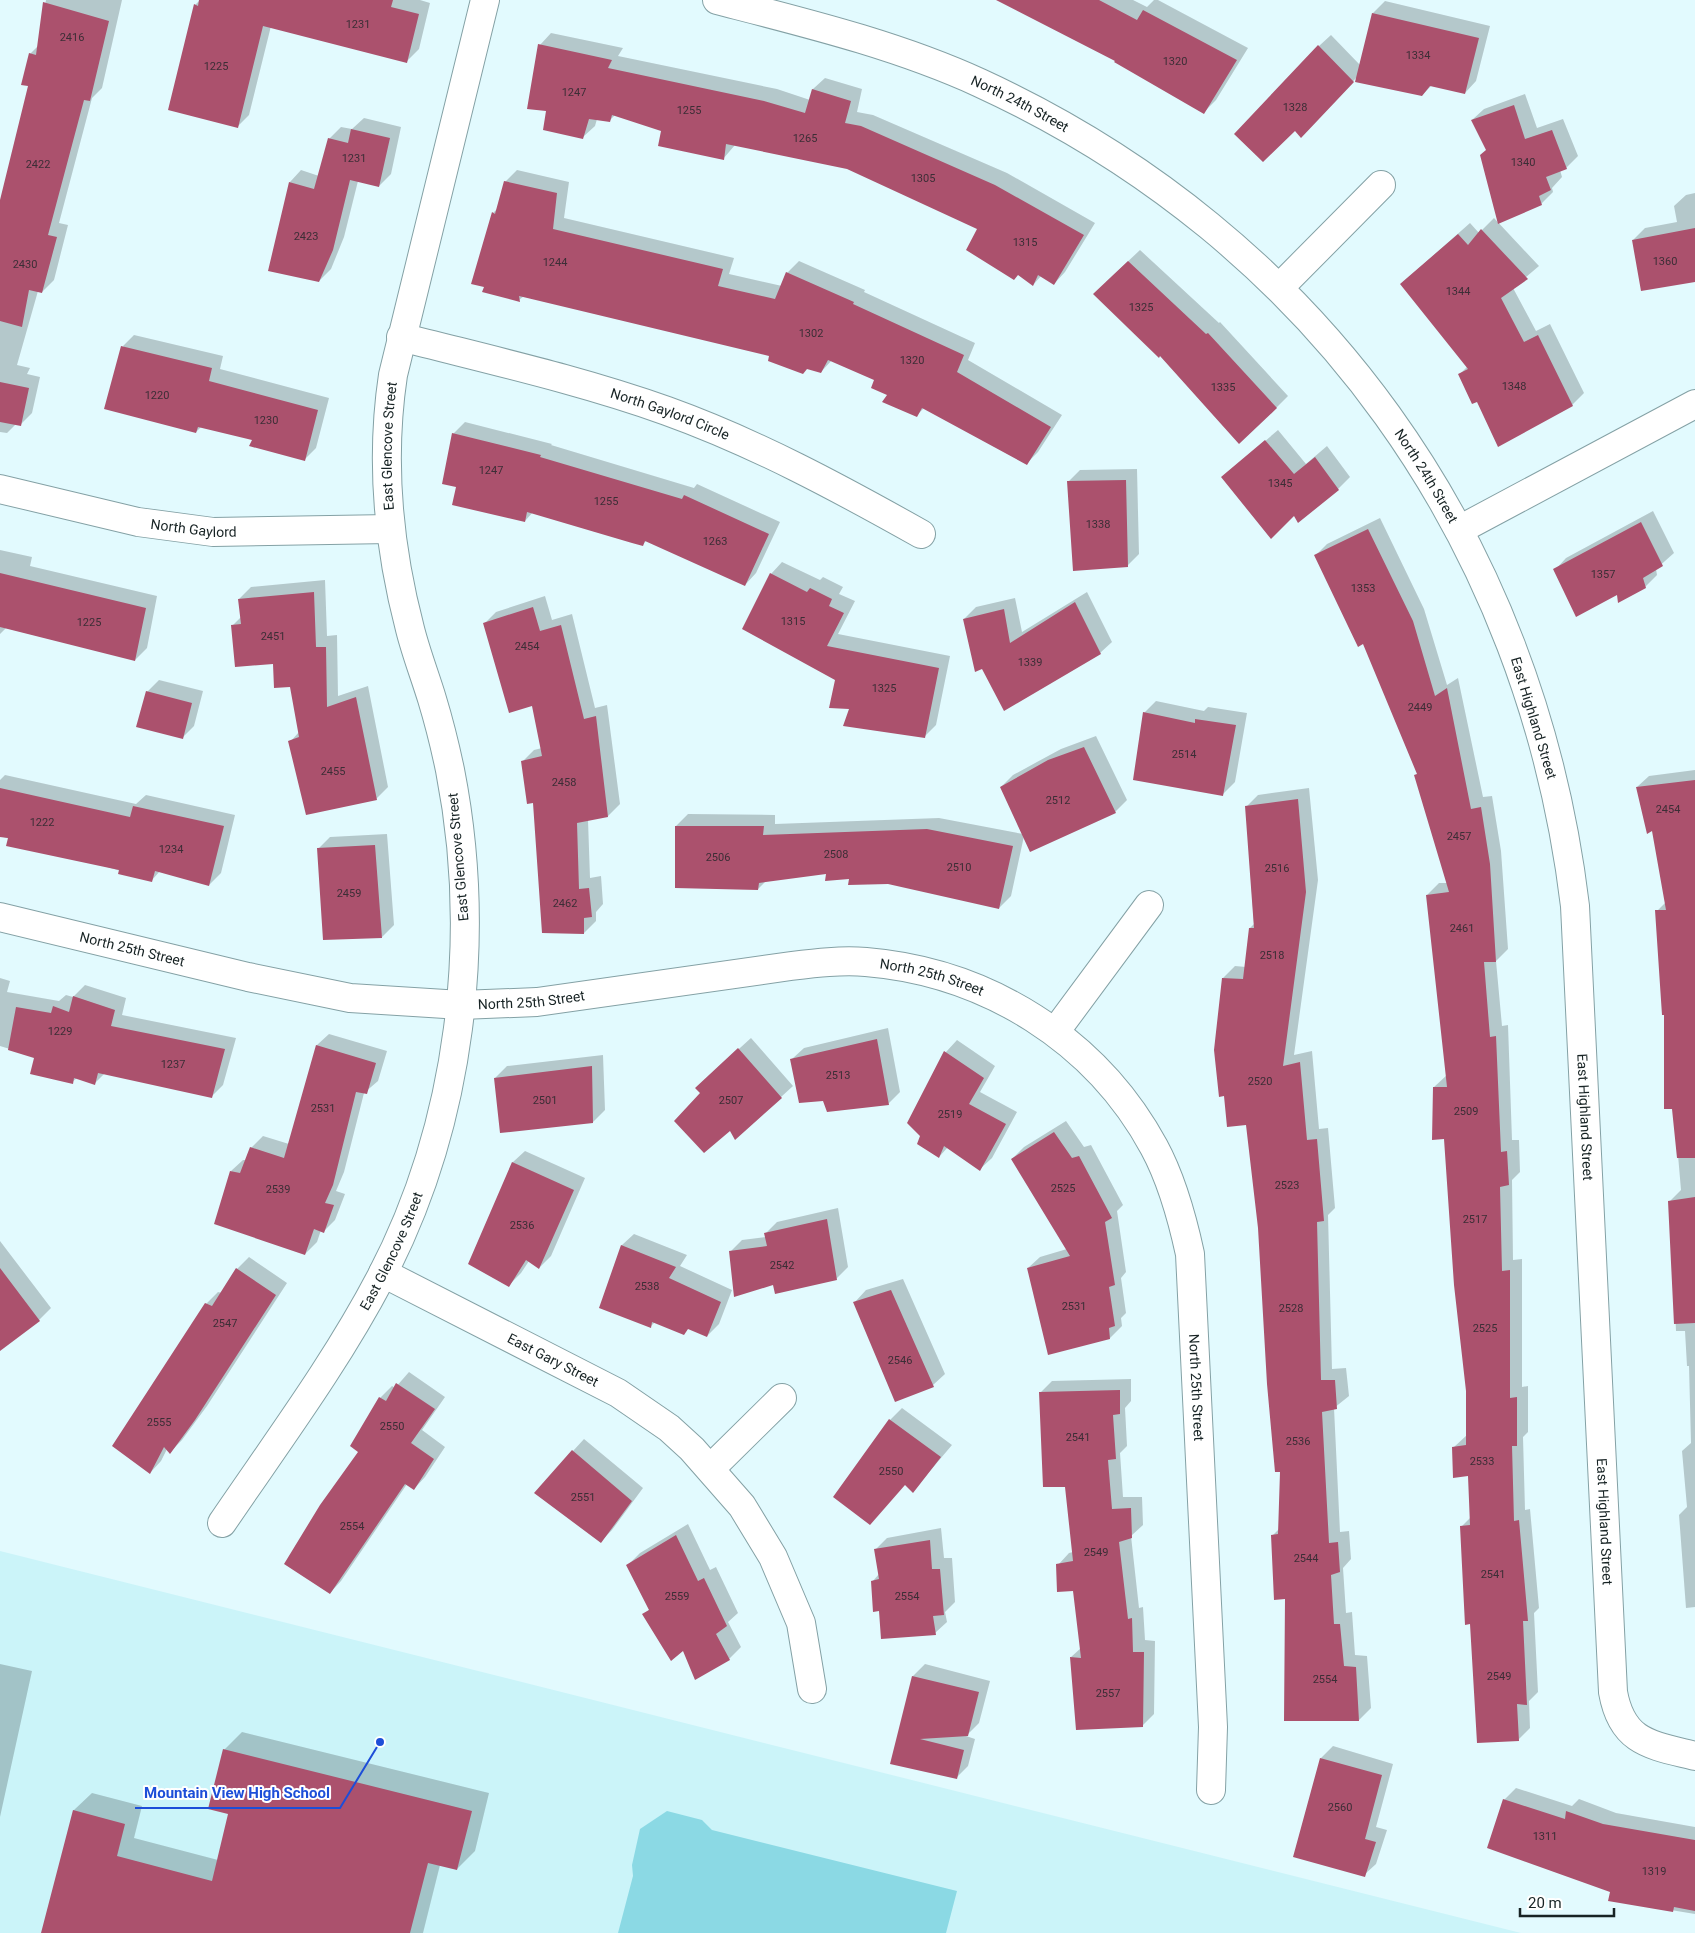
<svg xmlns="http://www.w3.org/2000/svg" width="1695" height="1933" font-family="Roboto,sans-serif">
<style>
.built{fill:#cbf4f9}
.green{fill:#8bd9e4}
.shadow{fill:#0003}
.building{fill:#ab516d}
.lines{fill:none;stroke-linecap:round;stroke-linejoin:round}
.minor-casing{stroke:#84a1a5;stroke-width:30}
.minor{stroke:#fff;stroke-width:28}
.labels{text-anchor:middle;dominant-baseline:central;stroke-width:4;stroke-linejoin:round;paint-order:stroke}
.number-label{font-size:11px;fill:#3c2e36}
.street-label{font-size:14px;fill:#172324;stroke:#fff}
.leader{fill:none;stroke:#1d4ed8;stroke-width:2}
.callout-dot{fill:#1d4ed8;stroke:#fff;stroke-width:2}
.callout-label{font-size:15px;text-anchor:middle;font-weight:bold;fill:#1d4ed8;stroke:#fff;stroke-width:4;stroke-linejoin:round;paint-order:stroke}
</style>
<rect width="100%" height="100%" fill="#e2fafe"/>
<path class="built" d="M0,1551L1521,1933H0Z"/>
<path class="green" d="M667,1811L702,1820L712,1830L957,1891L946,1933H618L633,1876L632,1865L640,1829Z"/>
<path class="shadow" d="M46,0H122L102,88L92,98L59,223L68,225L54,280L42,292L38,291L17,365L30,368L27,374L40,377L32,413L20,425L16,424L7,433L0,432V205L29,86L30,54L38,46Z
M200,0H420L430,3L419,49L407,61L271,26L249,115L238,126L195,5Z
M999,0H1133L1147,7L1154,0H1158L1248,48L1216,100L1204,112L1116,60Z
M1385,1L1490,26L1476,81L1465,93L1432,85L1422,95L1357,77L1313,124L1319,46L1331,35L1360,65L1373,13Z
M551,33L623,48L618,56L777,89L810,100L813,89L825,78L862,89L857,112L873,115L1007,173L1095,223L1065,272L1054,284L1041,276L1033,285L979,228L847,168L735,145L723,159L662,130L615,115L609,121L597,119L595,126L583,137L547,110L540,45Z
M1525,94L1537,128L1563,119L1578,156L1566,168L1560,170L1562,177L1552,188L1553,192L1541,204L1487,149L1472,120L1484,109Z
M364,118L401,127L391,174L379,186L358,181L344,237L331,269L319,281L290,182L301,170L319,176L329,139L341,127L352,129Z
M517,170L569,182L564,218L734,258L729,274L782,286L787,273L799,261L865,290L864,292L975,343L968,360L1062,415L1038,452L1026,464L924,408L917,415L888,395L876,379L832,360L821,372L771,355L524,296L519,300L493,213L499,207L505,182Z
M1695,193V281L1633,240L1645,228L1677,222L1674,206L1686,195Z
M1494,218L1539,266L1513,288L1536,331L1550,324L1584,393L1572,405L1477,401L1460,374L1468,366L1401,284L1470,223L1479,233Z
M1140,250L1219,323L1220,322L1288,396L1276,408L1106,282Z
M134,335L223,356L220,369L329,398L316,448L304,460L254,439L201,427L196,432L123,346Z
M465,422L552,444L551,445L694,488L697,484L780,522L756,573L745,585L647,540L643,544L533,512L525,521L458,487L453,434Z
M1278,430L1306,464L1327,446L1350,477L1338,489L1295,514L1223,477Z
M1137,469L1139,554L1127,566L1068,482L1080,470Z
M1653,511L1674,553L1656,569L1657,575L1645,587L1618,593L1555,570L1566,558Z
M1380,518L1424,609L1447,685L1458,678L1483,797L1492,796L1501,851L1508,949L1496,961L1502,1026L1508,1025L1512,1140H1519L1520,1172L1512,1180L1513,1260L1522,1259V1387L1528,1386V1432L1523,1437L1525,1510L1530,1509L1539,1608L1534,1613L1538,1692L1529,1701L1530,1728L1518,1740L1471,1623L1461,1527L1471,1517L1470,1475L1454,1447L1467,1435V1391L1445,1138L1434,1087L1447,1075L1427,895L1439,883H1447L1418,773L1364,643L1315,556L1327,544Z
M0,550L32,557L30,566L157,596L147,648L135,660L6,628L0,634Z
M782,562L820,580L823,577L843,587L839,594L855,601L838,634L950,656L936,725L925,736L850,708L836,680L771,574Z
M325,580L327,636L337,635L338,696L368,686L388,787L376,799L290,742L299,732L291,686L275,663L232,626L241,617L239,599L251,587Z
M1087,592L1112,642L1100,653L1005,709L964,619L976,607L1015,598L1022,632Z
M545,596L552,620L572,614L595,708L607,705L620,804L608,816L588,820L590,878L601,876L603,904L596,912V921L584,933L534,802L522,762L534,750L542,748L533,704L484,624L496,612Z
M159,680L203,691L194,726L182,738L147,692Z
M1156,701L1204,711L1208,707L1247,713L1235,782L1223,794L1144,713Z
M1096,736L1127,800L1115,812L1024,836L1011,896L999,908L888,883L851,878L828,872L766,881L758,889L676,826L688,814L775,815V824L939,818L1023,834L1001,787L1013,775L1061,749Z
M1695,770V1607L1686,1608L1679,1515L1687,1507L1682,1451L1691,1443L1689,1366H1687L1685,1331H1676L1670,1201L1681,1190L1657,911L1666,902L1653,830L1637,787L1649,776Z
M5,775L136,804L146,795L235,815L221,873L209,885L160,871L152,880L0,836V780Z
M1309,788L1318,880L1294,1055L1312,1051L1319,1129L1328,1128L1335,1208L1328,1215L1332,1369L1346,1368L1349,1396L1334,1408L1340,1532L1349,1531L1351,1559L1343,1568L1346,1613L1352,1612L1355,1655L1367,1656L1371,1708L1359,1720L1286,1597L1272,1536L1279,1529L1281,1471L1260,1228L1247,1123L1223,978L1235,966L1246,967L1250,928L1254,924L1246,807L1258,795Z
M387,834L394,925L382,937L319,848L330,837Z
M0,978L10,981L7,992L59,1001L66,995L73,997L85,985L126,998L122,1015L236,1038L223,1085L211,1097L105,1073L94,1084L77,1078L72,1082L36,1057L0,1046Z
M888,1028L900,1092L888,1104L824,1100L792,1059L804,1048Z
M329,1034L387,1051L378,1081L364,1093L344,1172L336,1191L345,1194L335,1220L323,1232L321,1230L317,1242L305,1254L231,1171L243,1160H246L251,1148L263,1136L289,1144L317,1045Z
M751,1038L793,1086L781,1097L702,1093L709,1076Z
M957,1040L995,1066L980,1092L1017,1112L992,1158L980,1169L948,1147L939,1157L946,1052Z
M603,1055L605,1110L593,1122L495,1078L507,1066Z
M1066,1121L1084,1147L1091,1145L1123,1205L1117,1211L1126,1272L1121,1278L1126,1313L1121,1318L1122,1326L1110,1338L1028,1268L1040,1257L1067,1249L1012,1159L1024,1147Z
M525,1151L585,1178L551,1256L539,1268L529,1261L521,1273L509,1285L469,1263L513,1162Z
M838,1208L848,1267L836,1279L774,1284L730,1252L742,1240L766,1237L765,1234L777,1222Z
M634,1234L687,1255L680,1266L732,1290L719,1324L707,1336L689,1328L655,1322L650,1327L601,1307L622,1245Z
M0,1241L51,1308L39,1320L0,1349Z
M249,1257L287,1283L207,1406L182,1440L170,1452L167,1449L161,1461L150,1473L206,1304L218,1292L222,1293L237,1269Z
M903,1279L945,1374L933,1385L855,1302L866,1290Z
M409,1372L445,1397L422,1430L445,1447L425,1477L414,1489L407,1484L341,1581L330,1593L360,1452L380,1398L392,1386L395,1388Z
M1131,1379V1401L1125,1408L1127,1446L1120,1453L1123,1497H1142L1143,1525L1131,1536L1139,1608L1143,1607L1145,1640L1155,1641L1154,1714L1142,1726L1071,1657L1081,1648L1074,1590L1058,1565L1069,1553L1073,1552L1066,1486L1040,1393L1052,1381Z
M902,1408L952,1445L913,1491L906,1484L890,1420Z
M584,1439L643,1488L612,1530L601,1541L573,1451Z
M688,1524L710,1570L716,1567L738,1613L728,1622L741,1647L729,1659L684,1649L644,1614L650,1609L628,1565L640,1553Z
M941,1528L944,1558H952L955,1602L945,1612L947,1622L935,1633L872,1582L879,1574L875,1550L887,1538Z
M0,1664L32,1671L0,1817Z
M925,1664L990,1681L979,1723L966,1736L975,1739L968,1766L956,1778L891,1763L913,1676Z
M242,1732L489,1793L475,1851L457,1869L440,1865L423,1933H42L74,1810L92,1793L142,1806L134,1838L218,1860L230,1813L224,1750Z
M1333,1746L1393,1764L1376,1827L1387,1830L1376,1864L1364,1875L1321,1758Z
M1516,1788L1572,1806L1579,1799L1616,1813L1695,1827V1914L1610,1900L1611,1891L1504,1800Z"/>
<path class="building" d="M199,0H393L391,7L419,14L407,63L263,26L238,128L168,110L194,4L198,6Z
M996,0H1099L1137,20L1143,10L1237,60L1204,114L1114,62L1115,61Z
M43,2L109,21L90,101L84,100L48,235L57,237L42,293L29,290L22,327L0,321V200L28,86L21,85L29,53L36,55Z
M1372,13L1479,38L1465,94L1430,86L1422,96L1355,82Z
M538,44L612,60L608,68L764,101L805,113L812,89L851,101L845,123L861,126L995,185L1084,235L1054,285L1038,275L1033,286L1018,275L1014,280L966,250L977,229L847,169L726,144L724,160L658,146L661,131L612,115L610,122L589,119L583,139L543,130L546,111L527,109Z
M1318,45L1354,82L1301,138L1295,131L1263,162L1234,134Z
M1514,105L1525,139L1552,130L1567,169L1546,177L1551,190L1539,196L1542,205L1498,224L1480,155L1486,150L1471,120Z
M351,129L390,138L379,187L350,180L333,250L319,282L268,271L289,182L314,189L328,138L348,143Z
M504,181L557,193L553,229L723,269L718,286L775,299L786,272L854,302L853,304L964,355L957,372L1051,427L1027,465L922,408L917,417L882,402L887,395L871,388L874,380L828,360L821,373L807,369L803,374L768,361L769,356L519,296L520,302L482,292L484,287L471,284L492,212L495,214Z
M1695,228V282L1641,291L1632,240Z
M1481,229L1528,279L1501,298L1524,342L1538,335L1573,406L1498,447L1477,402L1472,404L1458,374L1468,369L1400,284L1458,234L1468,245Z
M1128,261L1206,334L1208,333L1277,408L1239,444L1160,356L1159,358L1093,294Z
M121,346L212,368L209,381L318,410L305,461L249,446L252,440L198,427L196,433L104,409Z
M0,382L29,388L21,426L0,422Z
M452,433L541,455L540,457L682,499L684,495L769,534L745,586L645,541L643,546L632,543L527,512L525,522L452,505L456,487L442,484Z
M1265,440L1294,474L1315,457L1339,490L1298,523L1294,516L1271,539L1221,477Z
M1126,480L1128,567L1073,571L1067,481Z
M1641,522L1663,566L1643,578L1646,588L1618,603L1617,595L1576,617L1553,569Z
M1368,529L1413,621L1435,696L1447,688L1471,809L1481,807L1490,864L1496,962H1484L1490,1037L1496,1036L1501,1152L1507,1151L1509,1185L1500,1187L1502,1271L1510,1270V1398L1517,1397V1446H1512L1514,1521L1519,1520L1528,1621H1523L1527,1705L1517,1704L1519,1741L1477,1743L1470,1624L1465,1625L1460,1526L1470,1525L1468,1476L1453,1478L1452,1447L1466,1445V1391L1454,1285L1444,1139L1432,1140L1433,1087H1447L1426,895L1449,892L1414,775L1417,774L1363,644L1358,647L1314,555Z
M0,573L146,608L135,661L0,627Z
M770,573L807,592L810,588L832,599L829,606L844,613L827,646L939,668L925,738L843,726L849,709L829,708L835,680L742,629Z
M314,592L316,647H326L327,707L356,697L377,800L306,815L288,741L299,737L290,687L274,688L273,664L235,667L231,625L241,624L238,599Z
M1075,602L1101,654L1004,711L982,669L975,672L963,619L1004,609L1010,643Z
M533,607L540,631L561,625L584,719L596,716L608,817L577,823L579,889L589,888L592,917L584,918V934L542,933L533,803L527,804L521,761L542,756L532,706L509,713L483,623Z
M146,691L192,703L183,739L136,727Z
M1143,712L1195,723V719L1236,725L1223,796L1133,780Z
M1084,747L1116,813L1030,852L1000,787L1048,760Z
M1695,780V1158H1677L1672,1109H1664V1015H1662L1655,910H1666L1652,831L1647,834L1636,787Z
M0,788L130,817L133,806L224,826L209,886L155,871L152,882L118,874L119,870L6,846L8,838L0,837Z
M1298,799L1306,892L1283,1066L1300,1062L1307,1140L1317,1139L1324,1221L1317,1222L1321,1380H1335L1337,1409L1322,1412L1329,1543L1338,1542L1340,1572L1331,1575L1334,1624H1340L1344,1666L1356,1667L1359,1721H1284L1285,1599L1274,1600L1271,1535L1278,1534L1280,1472H1275L1267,1384L1258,1228L1246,1125L1227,1127L1224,1096L1219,1097L1214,1050L1222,978L1243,979L1249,928H1254L1245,806Z
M675,826H764L763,835L927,829L1013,846L999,909L888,884L848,885L849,879L825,881L826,874L759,883L758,890L675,888Z
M375,845L382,938L323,940L317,848Z
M73,996L115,1010L111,1026L225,1049L212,1098L98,1073L95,1085L74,1078L73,1084L30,1074L34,1058L8,1050L16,1007L51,1013L53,1006L69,1012Z
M877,1039L889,1105L827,1112L823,1101L799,1103L790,1059Z
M316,1045L376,1063L367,1094L356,1092L333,1185L325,1203L334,1205L324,1233L314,1229L305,1255L214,1224L230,1171L240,1173L250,1147L284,1158Z
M738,1048L782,1098L735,1140L730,1131L704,1153L674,1121L700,1093L695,1088Z
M944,1051L984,1078L969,1104L1006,1124L980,1171L944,1146L939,1158L917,1144L920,1136L907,1123Z
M592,1066L593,1123L500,1133L494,1078Z
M1054,1132L1072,1158L1079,1156L1112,1218L1105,1222L1115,1285L1109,1287L1115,1326L1109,1328L1110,1339L1048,1355L1027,1268L1070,1256L1011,1159Z
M512,1162L574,1190L539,1269L526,1260L509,1287L468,1264Z
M1695,1197V1323L1674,1324L1668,1201Z
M827,1219L837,1280L775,1294L773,1285L734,1297L729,1251L767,1246L764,1233Z
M621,1245L676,1267L669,1278L721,1302L707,1337L688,1329L684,1335L652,1322L651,1328L599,1308Z
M0,1268L40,1321L0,1351Z
M236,1268L276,1295L195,1420L170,1454L164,1447L150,1474L112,1446L205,1303L212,1306Z
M891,1290L934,1387L895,1402L853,1302Z
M396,1383L435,1409L411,1443L434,1459L414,1490L405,1484L330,1594L284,1564L320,1505L358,1452L350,1446L379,1397L386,1401Z
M1120,1390V1414L1113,1415L1116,1459L1108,1460L1112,1509L1131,1508L1132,1538L1119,1542L1128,1619L1132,1618L1133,1652H1144L1143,1727L1076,1730L1070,1657L1081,1658L1073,1591L1057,1592L1056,1564L1073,1561L1065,1487H1043L1039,1392Z
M889,1419L941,1457L913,1493L905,1485L870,1525L833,1497Z
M572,1450L632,1501L601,1543L534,1493Z
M676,1535L698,1581L704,1578L727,1626L716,1634L730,1660L695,1680L683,1651L671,1661L642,1614L649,1610L626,1565Z
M930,1540L932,1569H940L944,1615L933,1616L936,1635L881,1639L879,1611L873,1612L871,1581L879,1579L874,1549Z
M912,1676L979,1692L968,1736L920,1739L964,1750L957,1779L890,1764Z
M223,1749L472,1811L457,1870L428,1863L410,1933H41L73,1810L125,1824L117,1856L212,1881L228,1814L208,1809Z
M1320,1758L1382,1775L1365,1839L1376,1842L1365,1877L1293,1857Z
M1503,1799L1565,1819L1566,1811L1603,1824L1695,1840V1911L1674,1907L1673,1912L1608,1901L1610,1892L1487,1848Z"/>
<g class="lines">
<g class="minor-casing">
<g id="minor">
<path id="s1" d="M717,0C806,23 897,45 980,83C1317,238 1531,540 1575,906L1613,1692C1622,1743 1651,1745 1695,1756"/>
<path d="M1280,287L1381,185"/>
<path id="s2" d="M401,337C490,360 580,380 667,411C756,443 839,488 921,534"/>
<path id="s3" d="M0,489L138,522L213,532L390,529"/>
<path d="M1459,530L1695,404"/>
<path id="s4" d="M0,917L248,977L350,998L461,1005L537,1002L791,966C816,963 841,960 866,962C987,972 1096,1040 1154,1147C1172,1180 1182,1217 1190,1254L1213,1727L1211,1790"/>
<path d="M1055,1032L1149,905"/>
<path id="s5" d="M383,1273L618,1393L669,1428L692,1449L742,1506L773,1557L801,1623L812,1689"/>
<path d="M711,1468L782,1398"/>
<path id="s6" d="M222,1523C277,1442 336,1363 381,1277C461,1124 483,938 450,770C445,746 439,722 432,699C425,676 416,653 410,629C388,545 380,461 393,375L485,0"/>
</g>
</g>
<use href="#minor" class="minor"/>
</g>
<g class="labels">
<g class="number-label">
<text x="358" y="24">1231</text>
<text x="72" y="37">2416</text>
<text x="1418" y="55">1334</text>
<text x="1175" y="61">1320</text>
<text x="216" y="66">1225</text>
<text x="574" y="92">1247</text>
<text x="1295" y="107">1328</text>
<text x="689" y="110">1255</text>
<text x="805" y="138">1265</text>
<text x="354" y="158">1231</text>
<text x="1523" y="162">1340</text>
<text x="38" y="164">2422</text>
<text x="923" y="178">1305</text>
<text x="306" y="236">2423</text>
<text x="1025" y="242">1315</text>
<text x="1665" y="261">1360</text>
<text x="555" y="262">1244</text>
<text x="25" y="264">2430</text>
<text x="1458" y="291">1344</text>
<text x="1141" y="307">1325</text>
<text x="811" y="333">1302</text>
<text x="912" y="360">1320</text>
<text x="1514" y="386">1348</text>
<text x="1223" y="387">1335</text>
<text x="157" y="395">1220</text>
<text x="266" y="420">1230</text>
<text x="491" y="470">1247</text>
<text x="1280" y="483">1345</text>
<text x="606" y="501">1255</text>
<text x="1098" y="524">1338</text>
<text x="715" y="541">1263</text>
<text x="1603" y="574">1357</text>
<text x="1363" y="588">1353</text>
<text x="793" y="621">1315</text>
<text x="89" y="622">1225</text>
<text x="273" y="636">2451</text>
<text x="527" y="646">2454</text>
<text x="1030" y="662">1339</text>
<text x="884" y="688">1325</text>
<text x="1420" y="707">2449</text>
<text x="1184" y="754">2514</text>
<text x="333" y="771">2455</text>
<text x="564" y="782">2458</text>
<text x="1058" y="800">2512</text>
<text x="1668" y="809">2454</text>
<text x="42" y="822">1222</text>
<text x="1459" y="836">2457</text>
<text x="171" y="849">1234</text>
<text x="836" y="854">2508</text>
<text x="718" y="857">2506</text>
<text x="959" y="867">2510</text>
<text x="1277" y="868">2516</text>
<text x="349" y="893">2459</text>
<text x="565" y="903">2462</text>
<text x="1462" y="928">2461</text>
<text x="1272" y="955">2518</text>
<text x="60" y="1031">1229</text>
<text x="173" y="1064">1237</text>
<text x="838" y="1075">2513</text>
<text x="1260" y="1081">2520</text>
<text x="545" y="1100">2501</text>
<text x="731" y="1100">2507</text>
<text x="323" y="1108">2531</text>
<text x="1466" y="1111">2509</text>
<text x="950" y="1114">2519</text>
<text x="1287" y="1185">2523</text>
<text x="1063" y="1188">2525</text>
<text x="278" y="1189">2539</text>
<text x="1475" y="1219">2517</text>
<text x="522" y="1225">2536</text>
<text x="782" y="1265">2542</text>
<text x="647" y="1286">2538</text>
<text x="1074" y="1306">2531</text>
<text x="1291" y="1308">2528</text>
<text x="225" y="1323">2547</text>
<text x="1485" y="1328">2525</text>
<text x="900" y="1360">2546</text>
<text x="159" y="1422">2555</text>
<text x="392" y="1426">2550</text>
<text x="1078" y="1437">2541</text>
<text x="1298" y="1441">2536</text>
<text x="1482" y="1461">2533</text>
<text x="891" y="1471">2550</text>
<text x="583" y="1497">2551</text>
<text x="352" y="1526">2554</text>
<text x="1096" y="1552">2549</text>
<text x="1306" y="1558">2544</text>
<text x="1493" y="1574">2541</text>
<text x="677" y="1596">2559</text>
<text x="907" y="1596">2554</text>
<text x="1499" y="1676">2549</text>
<text x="1325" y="1679">2554</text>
<text x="1108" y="1693">2557</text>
<text x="1340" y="1807">2560</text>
<text x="1545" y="1836">1311</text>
<text x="1654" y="1871">1319</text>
</g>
<g class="street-label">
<text stroke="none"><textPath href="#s1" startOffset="321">North 24th Street</textPath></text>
<text stroke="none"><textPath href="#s2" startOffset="280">North Gaylord Circle</textPath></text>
<text stroke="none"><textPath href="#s6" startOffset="1146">East Glencove Street</textPath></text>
<text stroke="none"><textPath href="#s1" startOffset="880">North 24th Street</textPath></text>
<text stroke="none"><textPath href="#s3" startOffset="198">North Gaylord</textPath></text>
<text transform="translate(1534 718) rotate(73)">East Highland Street</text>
<text transform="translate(458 857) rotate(-95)">East Glencove Street</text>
<text stroke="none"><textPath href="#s4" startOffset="136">North 25th Street</textPath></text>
<text stroke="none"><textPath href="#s4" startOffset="946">North 25th Street</textPath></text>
<text stroke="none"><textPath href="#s4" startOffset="541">North 25th Street</textPath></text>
<text stroke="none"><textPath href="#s1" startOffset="1550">East Highland Street</textPath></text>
<text stroke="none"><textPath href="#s6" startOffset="321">East Glencove Street</textPath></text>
<text stroke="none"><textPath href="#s5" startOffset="191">East Gary Street</textPath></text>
<text stroke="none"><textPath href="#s4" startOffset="1482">North 25th Street</textPath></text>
<text stroke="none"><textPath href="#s1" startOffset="1955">East Highland Street</textPath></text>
</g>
</g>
<path class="leader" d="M380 1742L340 1808H135"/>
<circle class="callout-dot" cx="380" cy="1742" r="5"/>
<g class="callout-label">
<text x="237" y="1798">Mountain View High School</text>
</g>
<path d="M1520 1908v8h94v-8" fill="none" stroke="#172324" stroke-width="2.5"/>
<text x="1528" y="1908" font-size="15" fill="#172324" stroke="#ffffff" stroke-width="4" paint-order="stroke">20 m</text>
</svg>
